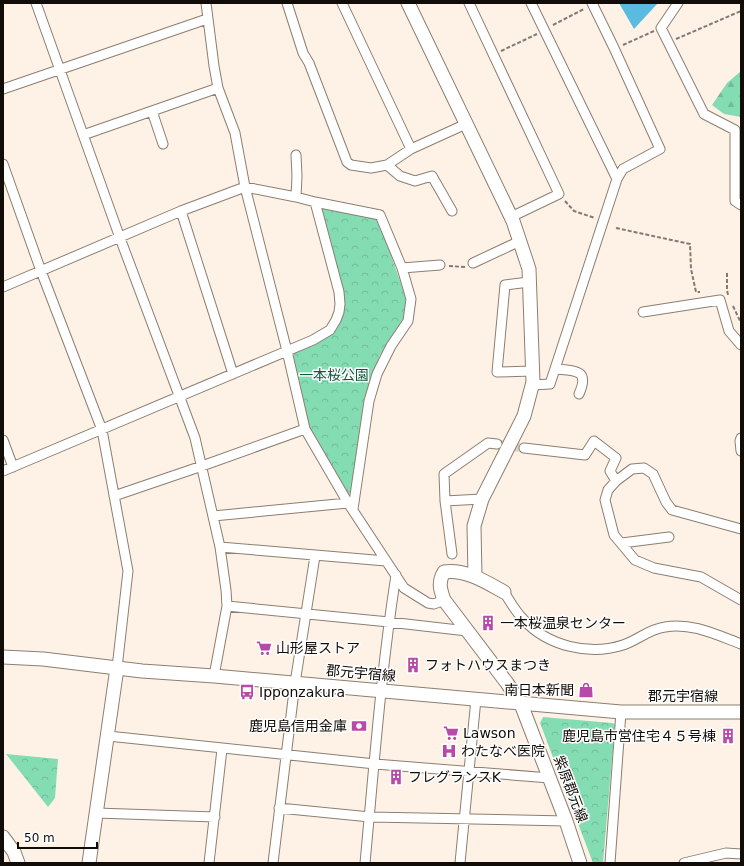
<svg xmlns="http://www.w3.org/2000/svg" width="744" height="866" font-family="'DejaVu Sans','Noto Sans JP',sans-serif">
<style>
.forest{fill:url(#forest-firs)}
.park{fill:url(#park-crowns)}
.water{fill:#5abbe1}
.lines{fill:none;stroke-linecap:round;stroke-linejoin:round}
.street-tunnel{stroke:#dad0c5;stroke-width:9;stroke-dasharray:9 4.5;stroke-linecap:butt}
.street-casing{stroke:#8c7e71;stroke-width:11}
.secondary-casing{stroke:#8c7e71;stroke-width:15}
.path{stroke:#827a71;stroke-width:2;stroke-dasharray:4 2;stroke-linecap:butt}
.street{stroke:#fff;stroke-width:9}
.secondary{stroke:#fff;stroke-width:13}
.labels{text-anchor:middle;dominant-baseline:central;stroke-width:3;stroke-linejoin:round;paint-order:stroke}
.park-label{font-size:14px;fill:#0e573c;stroke:#fff}
.poi-label{font-size:14px;fill:#110c07;stroke:#fff;text-anchor:start}
.street-label{font-size:14px;fill:#110c07;stroke:#fff}
</style>
<defs>
<pattern id="forest-firs" width="22" height="20" patternUnits="userSpaceOnUse"><rect width="22" height="20" fill="#84dcb3"/><path d="M5 1l3.5 6h-7zM16 11l3.5 6h-7z" fill="#71bc98"/></pattern>
<pattern id="park-crowns" width="20" height="18" patternUnits="userSpaceOnUse"><rect width="20" height="18" fill="#84dcb3"/><path d="M2 6a3 3 0 1 1 6 0M12 15a3 3 0 1 1 6 0" fill="none" stroke="#71bc98"/></pattern>
</defs>
<rect width="100%" height="100%" fill="#fef2e6"/>
<path class="forest" d="M741,71V117L724,114L712,105L727,83Z"/>
<path class="park" d="M323,207L378,218L406,298L403,320L380,355L365,397L351,493L347,494L308,426L291,357L297,351L329,336L339,323L345,304L320,211Z
M543,717L612,723L615,724L603,863H593L540,723Z
M6,754L58,759L55,798L48,807Z"/>
<path class="water" d="M619,3H658L634,29Z"/>
<g class="lines">
<path class="street-tunnel" d="M497,444L524,448"/>
<g class="street-casing">
<path id="street" d="M36,3L120,238L195,438L220,547L226,590L227,606L214,676
M206,3L214,66L218,88L235,133L245,187L287,351L305,429L348,503L404,588L428,603L434,604L444,600
M287,3L303,53L309,63L347,162L351,165L371,168L387,165L411,149L466,124
M342,3L411,149
M469,3L559,194L511,217
M531,3L617,179
M678,3L661,28L704,114L735,130
M3,89L207,19
M152,111L163,144
M735,130V201L741,205
M83,135L218,88
M296,155L297,176L296,197
M3,164L41,271L102,430L128,571L117,668
M387,165L400,176L415,181L432,176L452,211
M181,211L233,374
M473,263L520,241
M402,268L440,265
M529,282L505,285L497,372L533,371
M3,287L181,211L245,187L296,197L315,202L380,215L402,268L411,299L408,321L391,346L377,374L369,401L353,509
M643,312L720,300L729,331L741,345
M555,369C575,371 590,369 579,394
M532,385L550,384L617,179L623,169L660,149L614,48L592,3
M741,438L740,441L741,451
M3,440L13,467
M524,448L585,455L594,441L616,458L610,471L616,481
M3,471L313,340L330,330L336,320L339,312L340,304L339,292L315,202
M114,496L202,466L305,429
M482,499L445,501L444,474L488,443L497,444
M445,501L452,554
M213,516L348,503
M741,529L672,510L666,502L653,474L644,468L632,469L616,481L608,490L605,500L614,535L635,560L654,568L701,577L741,600
M622,543L669,537
M220,547L386,561
M504,592C510,601 515,611 523,619C547,646 589,656 623,645C638,640 649,629 665,627C691,622 717,635 741,644
M227,606L389,622L467,631
M108,736L375,764L550,778
M279,808L370,817L566,821
M96,813L215,817
M209,863L222,749
M273,863L295,683L315,556
M365,863C374,767 381,671 396,575
M460,863L476,699
M610,863L621,712
M684,863L726,853L741,854"/>
</g>
<g class="secondary-casing">
<path id="secondary" d="M408,3L513,221L529,269L533,382L524,416L482,499L474,526L475,577
M504,592C486,582 466,569 444,572C438,582 440,589 444,600L507,683L521,704L566,821L580,863
M3,657L43,659L142,671L214,676L621,712H741
M3,837L14,852L18,863
M89,863L117,668"/>
</g>
<path class="path" d="M553,25L584,9
M676,39L741,11
M623,45L654,31
M501,51L537,34
M565,201L574,211L595,218
M616,228L690,244L691,269L696,292H700
M449,266L465,267
M727,273V290L728,295
M733,306L741,323"/>
<use href="#street" class="street"/>
<use href="#secondary" class="secondary"/>
</g>
<defs>
<g id="building-bare" transform="scale(1.2)"><path d="M-4-6H4V6H1V3H-1V6H-4ZM-2.5-4.3h1.7v1.8h-1.7ZM.8-4.3h1.7v1.8H.8ZM-2.5-1h1.7V.8h-1.7ZM.8-1h1.7V.8H.8Z" fill="#b74aa9" stroke="#fff" stroke-width="2.5" paint-order="stroke"/></g>
<g id="supermarket-bare" transform="scale(1.2)"><path d="M-6-5.5h2.5l.6 2H6L4.5 2H-2.5L-4.4-4H-6ZM-1.5 3.2a1.3 1.3 0 1 0 .1 0ZM3 3.2a1.3 1.3 0 1 0 .1 0Z" fill="#b74aa9" stroke="#fff" stroke-width="2.5" paint-order="stroke"/></g>
<g id="shop-bare" transform="scale(1.2)"><path d="M-5-2.5h2.3a2.7 3.5 0 0 1 5.4 0H5L5.5 6h-11ZM-1.5-2.5h3a1.5 2.3 0 0 0-3 0Z" fill="#b74aa9" stroke="#fff" stroke-width="2.5" paint-order="stroke"/></g>
<g id="bus-bare" transform="scale(1.2)"><path d="M-5-6H5V4H4V6H2V4H-2V6H-4V4H-5ZM-3.5-4V0h7V-4ZM-3.5 1.2v1.5H-2V1.2ZM2 1.2v1.5H3.5V1.2Z" fill="#b74aa9" stroke="#fff" stroke-width="2.5" paint-order="stroke"/></g>
<g id="bank-bare" transform="scale(1.2)"><path d="M-6-4H6V4H-6ZM0-2.3a2.3 2.3 0 1 0 0 4.6a2.3 2.3 0 1 0 0-4.6Z" fill="#b74aa9" stroke="#fff" stroke-width="2.5" paint-order="stroke"/></g>
<g id="hospital-bare" transform="scale(1.2)"><path d="M-5-5h3v3.5h4V-5h3V5h-3V1.5h-4V5h-3Z" fill="#b74aa9" stroke="#fff" stroke-width="2.5" paint-order="stroke"/></g>
</defs>
<g fill-rule="evenodd">
<use href="#building-bare" x="488" y="623"/>
<use href="#supermarket-bare" x="264" y="648"/>
<use href="#building-bare" x="413" y="665"/>
<use href="#shop-bare" x="586" y="690"/>
<use href="#bus-bare" x="247" y="692"/>
<use href="#bank-bare" x="359" y="726"/>
<use href="#supermarket-bare" x="451" y="733"/>
<use href="#building-bare" x="728" y="736"/>
<use href="#hospital-bare" x="449" y="751"/>
<use href="#building-bare" x="396" y="777"/>
</g>
<g class="labels">
<g class="park-label">
<text x="334" y="375">一本桜公園</text>
</g>
<g class="poi-label">
<text x="500" y="623">一本桜温泉センター</text>
<text x="276" y="648">山形屋ストア</text>
<text x="425" y="665">フォトハウスまつき</text>
<text x="574" y="690" text-anchor="end">南日本新聞</text>
<text x="259" y="692">Ipponzakura</text>
<text x="347" y="726" text-anchor="end">鹿児島信用金庫</text>
<text x="463" y="733">Lawson</text>
<text x="716" y="736" text-anchor="end">鹿児島市営住宅４５号棟</text>
<text x="461" y="751">わたなべ医院</text>
<text x="408" y="777">フレグランスK</text>
</g>
<g class="street-label">
<text transform="translate(361 673) rotate(5)">郡元宇宿線</text>
<text x="683" y="696">郡元宇宿線</text>
<text transform="translate(571 789) rotate(69)">紫原郡元線</text>
</g>
</g>
<rect width="744" height="866" fill="none" stroke="#110c07" stroke-width="8"/>
<path d="M18 842v6h79v-6" fill="none" stroke="#110c07" stroke-width="2"/>
<text x="24" y="842" font-size="12" fill="#110c07" stroke="#ffffff" stroke-width="3" paint-order="stroke">50 m</text>
</svg>
